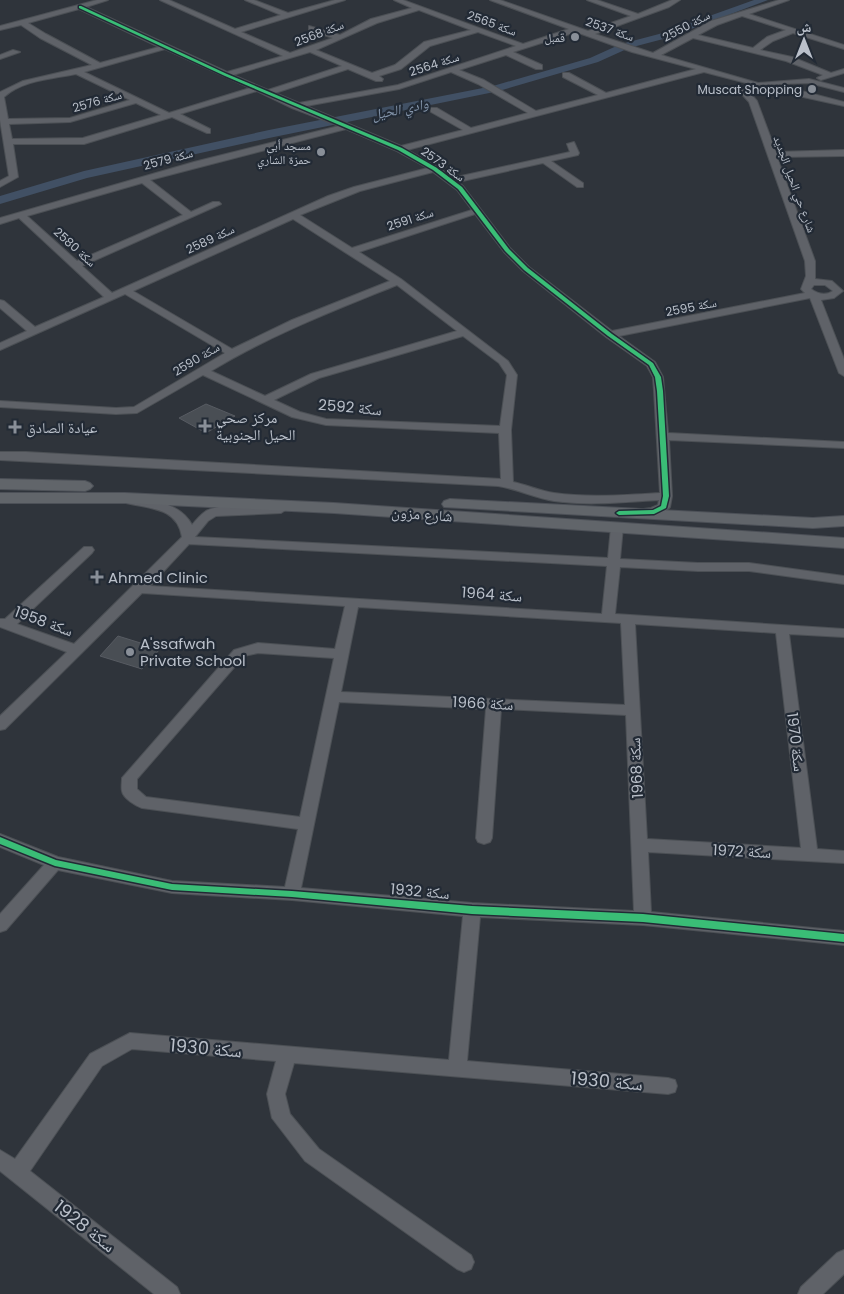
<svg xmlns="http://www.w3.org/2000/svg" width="844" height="1294" font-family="Poppins,'Noto Naskh Arabic',sans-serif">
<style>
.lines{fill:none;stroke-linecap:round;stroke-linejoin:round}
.river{fill:#415064;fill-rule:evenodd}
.building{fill:#494e54;stroke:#575b62}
.minor-casing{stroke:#4c5055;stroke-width:2}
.major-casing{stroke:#4c5057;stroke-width:2}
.minor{fill:#5f6268;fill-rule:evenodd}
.major{fill:#61656a;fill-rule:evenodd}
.cycleway-casing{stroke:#222a35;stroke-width:3}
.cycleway{fill:#3abd76;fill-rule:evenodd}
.poi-dot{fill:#898f98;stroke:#222a35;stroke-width:2}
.labels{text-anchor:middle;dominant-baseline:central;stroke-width:4.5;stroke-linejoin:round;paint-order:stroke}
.far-street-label{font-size:12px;fill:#bac0ca;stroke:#222a35}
.far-poi-label{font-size:12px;fill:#bac0ca;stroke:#222a35;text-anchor:end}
.far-water-label{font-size:14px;font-style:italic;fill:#8697ad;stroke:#222a35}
.street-label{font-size:15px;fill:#bac0ca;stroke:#222a35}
.poi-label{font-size:15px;fill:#bac0ca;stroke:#222a35;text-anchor:start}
.near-street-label{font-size:18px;fill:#bac0ca;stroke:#222a35}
</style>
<rect width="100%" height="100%" fill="#2f343b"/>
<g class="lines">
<path class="river" d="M754,0H768L667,38L629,48L598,62L499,91L269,138L87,178L0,204V196L84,171L269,130L493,86L590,58L621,44L659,34Z"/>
</g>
<path class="building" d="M206,404L235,416L206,433L179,418Z
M118,636L160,649L142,669L100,656Z"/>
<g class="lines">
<g class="minor-casing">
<path id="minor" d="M97,0H108L86,7L227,72L283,56L160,0H169L235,29L281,15L245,0H254L288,13L335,0H345L241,32L290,53L333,38L309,30V26L340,35L371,19L412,8L394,0H403L523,44L569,29L490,0H500L588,31L631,16L587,0H597L638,14L672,0H680L669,7L595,34L653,53L711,21L779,0H789L749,14L844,45V49L793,33L773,41L760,50L792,57L831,73L844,69V73L821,80L817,78L823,75L786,61L693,38L661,55L758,83L809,79L844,88V92L809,83L754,85L704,72L407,150L438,167L452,178L570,152L567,144L574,142L579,153L578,155L551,161L583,183V187H577L543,163L458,182L463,186L510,248L529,267L612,331L805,293L801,289L806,276L805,261L749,102L739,91V87H745L757,101L776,152L844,150V156L777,157L815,261V279L832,281L843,291L834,298L821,300L844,359V376L839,373L810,298L619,336L655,362L663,377L668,433L844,442V448L669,440L672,496L670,507C663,515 643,521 634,513L636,510L651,508L658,505L659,500C624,502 589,506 554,501C535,498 517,489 498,486L0,460V452H26L501,479L499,433L326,425L292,417L203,375L137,413L116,414L0,407V401L116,408L134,407L225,353L125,294L0,350V343L27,331L0,308V300L4,301L35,327L104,297L19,218L0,224V218L194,162L339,126L292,108L257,91L180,114L210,129V133H207L172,117L84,144H13L18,177L0,187V181L9,176L0,120V92L23,81L92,65L40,38L21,25L0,30V26ZM79,9L159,47L100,63L46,34L28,23ZM419,10L471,30L424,42L395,65L372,73L316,50L377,23ZM742,16L786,30L767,37L753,48L698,35L717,25ZM478,32L516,46L398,85L299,103L275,93L348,69L376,81H382L383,79L379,76L401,69L430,46ZM576,32L632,52L696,69L606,93L569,73H563V77L598,95L536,111L484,80L459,70L506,55L536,69H542V65L513,52ZM165,49L250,88L169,113L84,72ZM310,52L342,66L268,90L233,75ZM451,72L478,84L528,113L471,128L437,108H431V112L463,130L401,146L306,106L399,89ZM76,74L130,100L70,118L8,119L4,97C23,80 52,79 76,74ZM136,103L161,115L83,138L12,139L9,124L70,122ZM346,129L397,151L428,168L354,187L328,196L112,293L82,266L221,204L219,202H213L191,212L150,180ZM433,172L457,190L472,210L352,248L300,215L360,191ZM142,183L183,215L77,261L27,216ZM475,214L504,252L523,271L606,337L647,366L653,377L654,391L660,493C625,495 589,498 554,493C540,491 527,485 513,482L511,430L517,375L508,361L401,279L359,252ZM293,219L390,281L292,320L232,349L133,291ZM397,285L457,331L311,374L265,396L211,371C270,335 333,311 397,285ZM814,285H825L833,291C825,296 818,294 811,289ZM463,336L499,363L507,375L500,426L326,419L300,412L274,400L319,378Z
M13,50L20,52L0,59V55Z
M776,87L790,88L844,102V106L776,91Z
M130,496C152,501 180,502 192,525C196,520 200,515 206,511C223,502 261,506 281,505L287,509L281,513L216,516L208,521L195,537L608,558L611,527L617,523L623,527L620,559L698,563H749L844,576V584L749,571H698L620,567L615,614L844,629V637L789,634L817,849L844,851V863L648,852L651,912L844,931V945L643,925L480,917L467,1061L668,1078L675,1080L677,1086L675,1092L668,1094L294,1063L285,1094L290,1114L319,1149L471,1255L474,1262L471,1269L464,1272L457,1269L305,1161L272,1118L267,1094L276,1061L132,1049L102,1066L30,1171L177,1287L180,1294H154L0,1171V1150L15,1159L90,1054L130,1033L449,1060L463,916L292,900L172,893L58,870L6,930L0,932V914L44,865L0,847V834L58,857L172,881L285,887L298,829L142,808C136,806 123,798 122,791C121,788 122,782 122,778L234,650L258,643L335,649L345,606L142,593L5,729L0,730V716L67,652L0,627V619H5L84,547H92L94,550L92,553L17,624L74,644L182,537C177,507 150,509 126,503L124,500L126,497ZM189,544L607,566L602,614L150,586ZM358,607L621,623L625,705L341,692ZM635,624L776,633L801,848L647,839ZM258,653L334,658L300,817L146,797L137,789V779L244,656ZM339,702L486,709L476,838L478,842L484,844L490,842L492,838L501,709L626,715L634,911L472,903L301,888Z
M844,1250V1274L823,1294H798L801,1287L837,1253Z"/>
</g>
<g class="major-casing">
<path id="major" d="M0,479L85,481L90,483L93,486L90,489L85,491L0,489Z
M0,493H125L334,503L844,538V548L334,513L125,503H0Z
M450,499L813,518L844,516V526L813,528L444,507L442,504L444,501Z"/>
</g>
<use href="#minor" class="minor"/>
<use href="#major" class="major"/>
<g class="cycleway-casing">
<path id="cycleway" d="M79,6H81L227,74L402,148L437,168L462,187L509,249L528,268L612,334L653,363L661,377L663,391L669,496L666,508L654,514L619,515L616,513L619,511L653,510L661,506L663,496L657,391L655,377L649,365L608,336L524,270L505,251L458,189L433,170L398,150L225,76L79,8Z
M0,837L56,860L172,884L292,891L472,906L643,914L844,934V942L643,922L472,914L292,897L172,890L55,866L0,844Z"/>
</g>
<use href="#cycleway" class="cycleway"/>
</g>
<g class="poi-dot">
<circle cx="575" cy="37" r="5"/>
<circle cx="812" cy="89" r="5"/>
<circle cx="321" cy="152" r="5"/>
<path d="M202.5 418.5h5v5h5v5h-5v5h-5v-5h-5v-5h5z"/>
<path d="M12.5 419.5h5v5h5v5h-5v5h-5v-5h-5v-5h5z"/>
<path d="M94.5 569.5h5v5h5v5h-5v5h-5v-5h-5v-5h5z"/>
<circle cx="130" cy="652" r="5"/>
</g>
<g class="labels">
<g class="far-street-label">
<text transform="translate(492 23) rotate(20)">سكة 2565</text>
<text transform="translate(686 26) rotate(-28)">سكة 2550</text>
<text transform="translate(610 29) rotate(19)">سكة 2537</text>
<text transform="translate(319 33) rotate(-21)">سكة 2568</text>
<text transform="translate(434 64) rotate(-18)">سكة 2564</text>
<text transform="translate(97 101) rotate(-16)">سكة 2576</text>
<text transform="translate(168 159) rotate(-15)">سكة 2579</text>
<text transform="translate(443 164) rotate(35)">سكة 2573</text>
<text transform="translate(795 184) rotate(70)">شارع حي الحيل الجديد</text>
<text transform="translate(410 219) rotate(-18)">سكة 2591</text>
<text transform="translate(210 239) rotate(-25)">سكة 2589</text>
<text transform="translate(75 247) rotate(42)">سكة 2580</text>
<text transform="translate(691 307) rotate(-11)">سكة 2595</text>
<text transform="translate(196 359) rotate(-31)">سكة 2590</text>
</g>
<g class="far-poi-label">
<text x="565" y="37">قمبل</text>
<text x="802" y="89">Muscat Shopping</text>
<text x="311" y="145">مسجد أبي<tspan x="311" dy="14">حمزة الشاري</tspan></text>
</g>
<g class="far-water-label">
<text transform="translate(400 109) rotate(-12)">وادي الحيل</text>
</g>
<g class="street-label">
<text transform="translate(350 407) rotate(5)">سكة 2592</text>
<text transform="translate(422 514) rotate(4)">شارع مزون</text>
<text transform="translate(492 594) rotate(4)">سكة 1964</text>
<text transform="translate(44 621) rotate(20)">سكة 1958</text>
<text transform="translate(483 703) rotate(3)">سكة 1966</text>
<text transform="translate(796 742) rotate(83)">سكة 1970</text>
<text transform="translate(636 768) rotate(-93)">سكة 1968</text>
<text transform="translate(742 851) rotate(3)">سكة 1972</text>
<text transform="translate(420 891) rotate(5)">سكة 1932</text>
</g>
<g class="poi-label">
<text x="216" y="417">مركز صحي<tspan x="216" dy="17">الحيل الجنوبية</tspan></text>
<text x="26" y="427">عيادة الصادق</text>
<text x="108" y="577">Ahmed Clinic</text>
<text x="140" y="643">A'ssafwah<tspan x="140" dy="17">Private School</tspan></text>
</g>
<g class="near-street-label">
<text transform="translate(206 1048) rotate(5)">سكة 1930</text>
<text transform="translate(607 1081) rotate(5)">سكة 1930</text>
<text transform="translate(85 1226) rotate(38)">سكة 1928</text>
</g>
</g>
<g transform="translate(804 40)" stroke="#222a35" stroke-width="4" paint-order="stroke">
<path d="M0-4L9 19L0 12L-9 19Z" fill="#bac0ca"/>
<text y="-8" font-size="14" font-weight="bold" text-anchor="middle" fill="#bac0ca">ش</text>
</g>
</svg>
